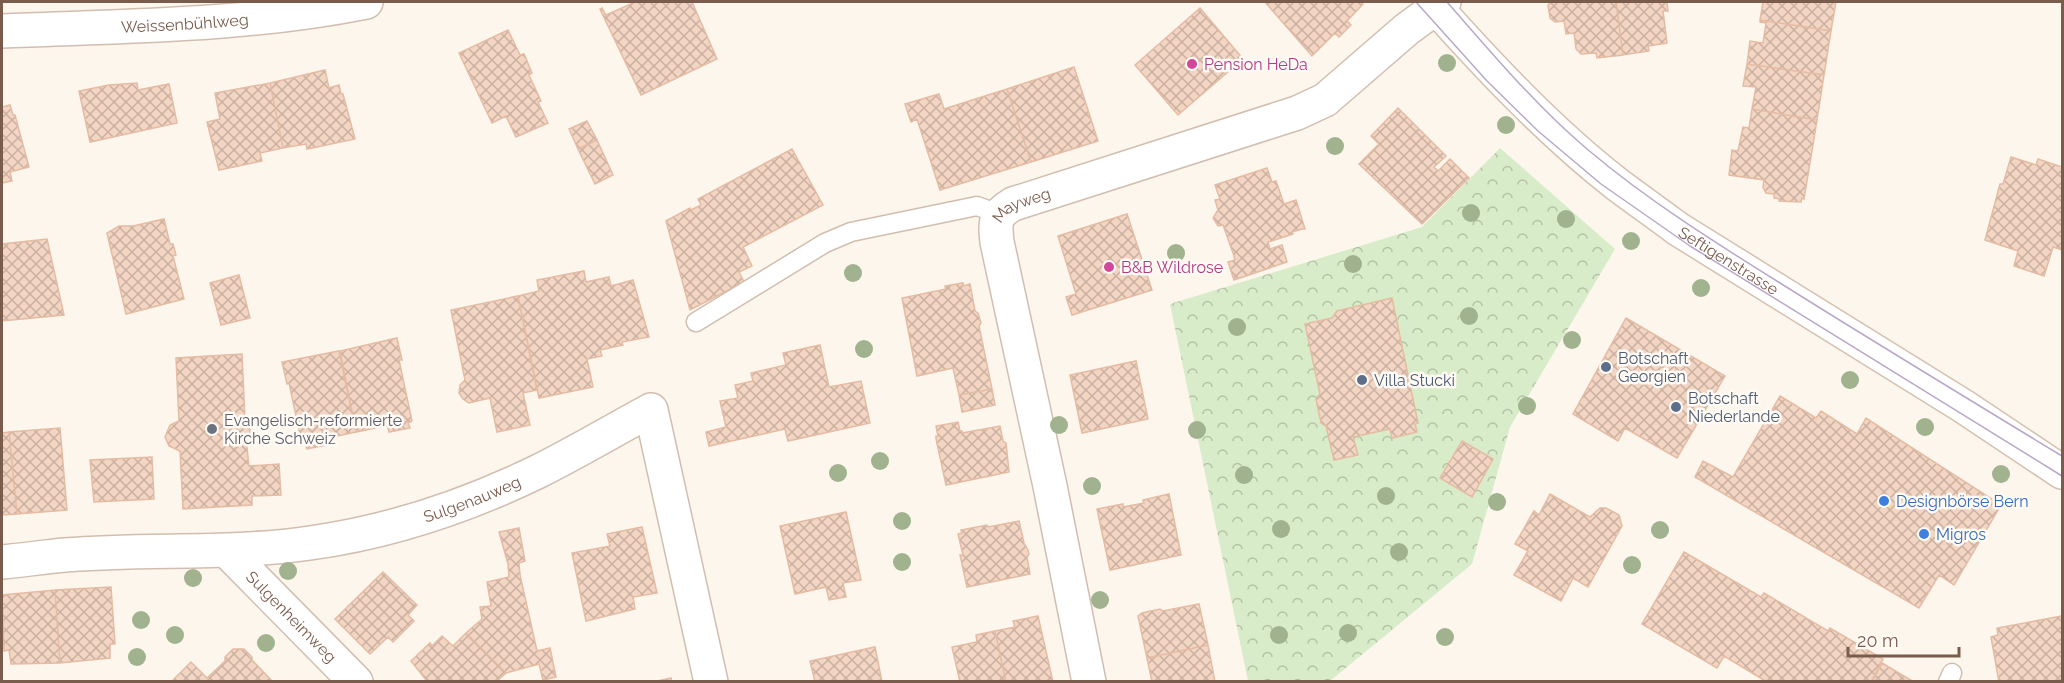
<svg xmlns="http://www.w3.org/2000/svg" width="2064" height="683" font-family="Raleway,sans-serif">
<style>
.park{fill:url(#park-crowns)}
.building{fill:url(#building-cross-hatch);stroke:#e6bba3;stroke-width:1.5}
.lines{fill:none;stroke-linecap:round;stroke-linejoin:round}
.service-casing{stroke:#d1beb0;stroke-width:21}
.minor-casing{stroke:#d1beb0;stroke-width:36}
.secondary-casing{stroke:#d6c0b0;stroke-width:36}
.service{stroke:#fff;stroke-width:18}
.minor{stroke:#fff;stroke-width:33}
.secondary{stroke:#fff;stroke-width:33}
.tram{stroke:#b9a8c9;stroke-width:1.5}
.tree{fill:#a0b28e}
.hotel-dot{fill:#d1479c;stroke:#fffaf3;stroke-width:2}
.service-dot{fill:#5c6f8a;stroke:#fffaf3;stroke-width:2}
.worship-dot{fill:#6b7280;stroke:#fffaf3;stroke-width:2}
.shop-dot{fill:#3f7fe0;stroke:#fffaf3;stroke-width:2}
.labels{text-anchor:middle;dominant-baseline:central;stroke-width:5;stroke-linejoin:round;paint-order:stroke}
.street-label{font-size:16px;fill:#7a5c4d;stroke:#fffaf3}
.hotel-label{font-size:16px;fill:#b23c85;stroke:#fffaf3;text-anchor:start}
.service-label{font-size:16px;fill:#4e5e75;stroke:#fffaf3;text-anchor:start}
.worship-label{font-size:16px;fill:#5b616d;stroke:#fffaf3;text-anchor:start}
.shop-label{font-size:16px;fill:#366cbe;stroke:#fffaf3;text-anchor:start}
</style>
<defs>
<pattern id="park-crowns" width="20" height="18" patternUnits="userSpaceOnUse" patternTransform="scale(1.5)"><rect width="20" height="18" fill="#d8ecc9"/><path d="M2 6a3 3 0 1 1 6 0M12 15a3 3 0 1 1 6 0" fill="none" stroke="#b4c2a5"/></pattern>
<pattern id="building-cross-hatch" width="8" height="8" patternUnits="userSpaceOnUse" patternTransform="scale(1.5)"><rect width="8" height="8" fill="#f3d5c3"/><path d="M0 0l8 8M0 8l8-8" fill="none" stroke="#cab0a1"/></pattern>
</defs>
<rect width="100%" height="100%" fill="#fdf6ec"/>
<path class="park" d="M1500,148L1615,249L1510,427L1472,564L1330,681H1248L1170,304L1422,227Z"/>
<path class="building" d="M630,2H692L717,59L641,95L600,9L602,8L606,15L631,4Z
M1265,2H1361L1363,4L1347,21L1351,25L1339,37L1335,33L1312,56Z
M1551,2H1616L1623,55L1597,58L1596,53L1581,54L1576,49L1574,33L1566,34L1564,21L1555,22L1550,18L1548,5Z
M1616,2H1667L1668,11H1663L1667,43L1648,46L1649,51L1623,55Z
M1763,2H1836L1831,31L1760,20Z
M1200,8L1243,59L1178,115L1135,65Z
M1760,20L1831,31L1824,75L1747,64L1750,41L1763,43L1766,23L1760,22Z
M508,30L520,55L524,54L532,73L529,75L541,101L538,102L548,123L516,137L506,116L492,123L459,53Z
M1747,64L1824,75L1817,120L1752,109L1756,87L1743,86Z
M1074,67L1098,141L1031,162L1007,89Z
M325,70L329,88L339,85L341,94H343L355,139L307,149L306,144L283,148L270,83Z
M137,83L138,90L169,84L177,123L90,142L79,91L109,85Z
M270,83L283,148L260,153L262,161L219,170L207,122L220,119L215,93Z
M1007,89L1031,162L940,190L917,119L911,122L905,104L939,94L944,109Z
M10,105L13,115H15L29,167L10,172L12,181L2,183V107Z
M1398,108L1446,156L1434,167L1438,171L1450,159L1469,178L1422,224L1359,164L1379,144L1371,136Z
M1752,109L1817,120L1804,199L1802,198L1801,202L1779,201L1780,199L1774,198V194L1766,193L1763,187L1764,180L1729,175L1732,150L1738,151L1743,127L1749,128Z
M587,121L597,140L578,149L569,129Z
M597,140L613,175L595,184L578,149Z
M792,149L823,205L743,247L752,266L739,272L744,282L690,310L666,221L690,208L691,210L701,205L698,199Z
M2011,157L2036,165L2038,159L2062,167V250L2053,247L2044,276L2014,266L2018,251L1985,240L2000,184H2003Z
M1267,168L1272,182L1276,181L1284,204L1296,200L1305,229H1302L1292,232L1293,234L1268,242L1270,249L1282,245L1287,262L1234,280L1228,262L1235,260L1233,253L1223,225L1218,226L1213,218L1218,210L1215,200L1220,199L1215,185Z
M1127,214L1152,290L1072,315L1066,297L1076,294L1058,236Z
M164,219L170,244H173L176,255L173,256L184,299L126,314L107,233L119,226H133Z
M47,239L64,315L2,321V244Z
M584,271L586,282L609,277L611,286L633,280L649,337L622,342L623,345L600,350L602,356L587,359L593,387L539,398L518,296L539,291L537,280Z
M239,275L250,318L221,325L210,283Z
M963,283V286L970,284L975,311L978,313L981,323L979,326L992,389L959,395L953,368L917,376L902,298L946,289L945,286Z
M518,296L537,390L523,393L530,425L497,432L490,398L469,403L463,399L459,393L460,385L465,380L451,310Z
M1392,298L1418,423L1415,424L1417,432L1392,438L1390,429L1353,437L1358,455L1334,460L1326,426L1321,423L1316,399L1320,394L1305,324L1332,318L1337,311Z
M1626,318L1725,376L1677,458L1625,428L1618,441L1573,414Z
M397,338L402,360H399L412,421L408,423L410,428L389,432L388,427L385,426L356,432L340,351Z
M820,345L829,387L861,381L870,423L788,441L785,429L709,446L706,432L726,427L720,401L738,398L735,385L753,381L751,373L786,365L783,353Z
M339,351L356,432L328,438L325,439L327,445L307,449L305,444H302L289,383L287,384L282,362Z
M242,354L245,420L250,424V434L246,439L249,466L279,464L281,495L252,496V505L183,509L180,451L169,446L165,437L170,425L179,421L176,358Z
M1136,361L1148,419L1082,433L1070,375Z
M992,389L995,405L962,412L959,395Z
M1780,396L1816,418L1821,411L1857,434L1866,418L2001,505L1954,585L1939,575L1919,608L1695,477L1703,461L1733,477Z
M958,422L960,431H962V433L1000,426L1003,441L1006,443L1009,472L946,485L936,439V436H938L936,426Z
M60,428L67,510L17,514L9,432Z
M9,432L17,514L2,515V433Z
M1462,441L1493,459L1472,497L1440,478Z
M152,457L154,499L94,502L90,460Z
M1169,494L1181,555L1110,570L1097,509L1123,504V507L1144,503L1143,500Z
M1550,494L1590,517L1600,508H1606L1619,515L1622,526L1588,587L1573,578L1561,601L1514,575L1528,551L1515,544L1534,511L1539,515Z
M846,512L861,580L843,583L846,597L829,600L826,587L795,594L780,526Z
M1019,521L1024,543L1028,550L1029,554L1027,557L1030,574L967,587L960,555H963L958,534L962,533L961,530L987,525L988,527Z
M642,527L657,593L633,597L635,609L586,621L572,553L610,546L607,534Z
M519,528L525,561L519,563L520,575L537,651L550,648L556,677L543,680L539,664L506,673L466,633L482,619L480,607L491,606L487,582L509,577L508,564L499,532Z
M1684,552L1761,597L1764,593L1828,631L1830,628L1883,659L1871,682H1767L1724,656L1717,668L1642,624Z
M383,572L417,605L408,615L414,621L393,642L388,637L370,654L335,619Z
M111,587L115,644H110V658L60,663L55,590Z
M55,590L60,663L11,664L9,650L4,651L2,595Z
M1199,604L1208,645L1147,658L1138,616L1142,613L1160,609L1163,611Z
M1038,616L1053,682H1006L995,631L1015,627L1013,621Z
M2062,616V682H1999L1991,637L1998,635L1997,628Z
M995,631L1006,682H960L952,647L977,642L976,635Z
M466,633L506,673L496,682H424L426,680L423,676L411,661L430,643L432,646L442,636L453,646Z
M1208,645L1215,682H1152L1147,658Z
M875,647L882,682H815L810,661Z
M233,649H244L252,657V660L273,682L172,681L191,662L207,678L225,661V657Z
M1882,663L1914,682H1872Z
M671,678L672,682H653Z"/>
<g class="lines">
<g class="service-casing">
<path id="service" d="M696,322L825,243L851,232L977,206L999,214
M1948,682L1952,673"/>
</g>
<g class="minor-casing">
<g id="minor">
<path id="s1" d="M2,31C123,26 246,26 366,2"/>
<path id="s2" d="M227,551L356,682"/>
<path id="s3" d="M2,562C23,560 44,557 65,555C147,548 229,555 310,543C390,532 467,506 539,471C577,452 614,430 651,410L711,682"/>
<path id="s4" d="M1089,682L1050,486L997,242C995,222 994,215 1013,204L1297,113L1325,100L1407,29L1444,2"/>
</g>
</g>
<g class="secondary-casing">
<g id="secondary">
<path id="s5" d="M1431,2C1487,65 1551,133 1618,185C1638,200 1658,214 1678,229L1963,406L2062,472"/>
</g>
</g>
<use href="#service" class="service"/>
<use href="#minor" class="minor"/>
<use href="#secondary" class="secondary"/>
<path class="tram" d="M1416,2L1487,81L1538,131L1601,184L1690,246L2062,476
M1447,2C1491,52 1535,105 1587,149C1652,204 1724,248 1796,293C1884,348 1973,402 2062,456"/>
</g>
<g class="tree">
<circle cx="1447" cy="63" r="9"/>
<circle cx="1506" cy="125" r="9"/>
<circle cx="1335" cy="146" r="9"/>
<circle cx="1471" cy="213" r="9"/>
<circle cx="1566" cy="219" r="9"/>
<circle cx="1631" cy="241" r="9"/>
<circle cx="1176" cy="253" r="9"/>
<circle cx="1353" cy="264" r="9"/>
<circle cx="853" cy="273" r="9"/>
<circle cx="1701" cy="288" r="9"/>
<circle cx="1469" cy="316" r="9"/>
<circle cx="1237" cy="327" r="9"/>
<circle cx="1572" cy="340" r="9"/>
<circle cx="864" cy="349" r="9"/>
<circle cx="1850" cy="380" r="9"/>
<circle cx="1527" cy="406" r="9"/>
<circle cx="1059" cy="425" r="9"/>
<circle cx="1925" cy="427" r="9"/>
<circle cx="1197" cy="430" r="9"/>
<circle cx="880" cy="461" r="9"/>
<circle cx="838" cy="473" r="9"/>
<circle cx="2001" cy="474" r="9"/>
<circle cx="1244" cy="475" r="9"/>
<circle cx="1092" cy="486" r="9"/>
<circle cx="1386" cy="496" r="9"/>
<circle cx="1497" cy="502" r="9"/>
<circle cx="902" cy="521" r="9"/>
<circle cx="1281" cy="529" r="9"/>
<circle cx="1660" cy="530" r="9"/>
<circle cx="1399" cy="552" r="9"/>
<circle cx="902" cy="562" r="9"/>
<circle cx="1632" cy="565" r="9"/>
<circle cx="288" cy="571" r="9"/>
<circle cx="193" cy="578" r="9"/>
<circle cx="1100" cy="600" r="9"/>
<circle cx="141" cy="620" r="9"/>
<circle cx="1348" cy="633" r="9"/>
<circle cx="175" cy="635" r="9"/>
<circle cx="1279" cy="635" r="9"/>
<circle cx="1445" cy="637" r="9"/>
<circle cx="266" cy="643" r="9"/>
<circle cx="137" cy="657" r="9"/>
</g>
<g class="hotel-dot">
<circle cx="1192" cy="64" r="6"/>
<circle cx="1109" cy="267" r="6"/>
</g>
<g class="service-dot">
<circle cx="1606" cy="367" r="6"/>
<circle cx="1362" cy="380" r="6"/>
<circle cx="1676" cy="407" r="6"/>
</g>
<circle class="worship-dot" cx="212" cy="429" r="6"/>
<g class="shop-dot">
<circle cx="1884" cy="501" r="6"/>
<circle cx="1924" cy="534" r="6"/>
</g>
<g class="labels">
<g class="street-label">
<text stroke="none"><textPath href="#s1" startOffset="183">Weissenbühlweg</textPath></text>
<text stroke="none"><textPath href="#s4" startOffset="502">Mayweg</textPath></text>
<text stroke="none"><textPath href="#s5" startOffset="396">Seftigenstrasse</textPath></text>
<text stroke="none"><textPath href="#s3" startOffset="477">Sulgenauweg</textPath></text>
<text stroke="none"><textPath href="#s2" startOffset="92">Sulgenheimweg</textPath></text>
</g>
<g class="hotel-label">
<text x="1204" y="64">Pension HeDa</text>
<text x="1121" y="267">B&amp;B Wildrose</text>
</g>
<g class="service-label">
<text x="1618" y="358">Botschaft<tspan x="1618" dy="18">Georgien</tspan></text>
<text x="1374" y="380">Villa Stucki</text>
<text x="1688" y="398">Botschaft<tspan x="1688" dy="18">Niederlande</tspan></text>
</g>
<g class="worship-label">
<text x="224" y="420">Evangelisch-reformierte<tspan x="224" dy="18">Kirche Schweiz</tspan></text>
</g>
<g class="shop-label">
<text x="1896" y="501">Designbörse Bern</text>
<text x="1936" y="534">Migros</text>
</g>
</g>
<rect width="2064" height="683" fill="none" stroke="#7a5c4d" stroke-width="6"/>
<path d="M1848 647v9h111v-9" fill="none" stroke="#7a5c4d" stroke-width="3"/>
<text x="1857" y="647" font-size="18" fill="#7a5c4d" stroke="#fffaf3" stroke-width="4.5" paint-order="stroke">20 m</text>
</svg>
